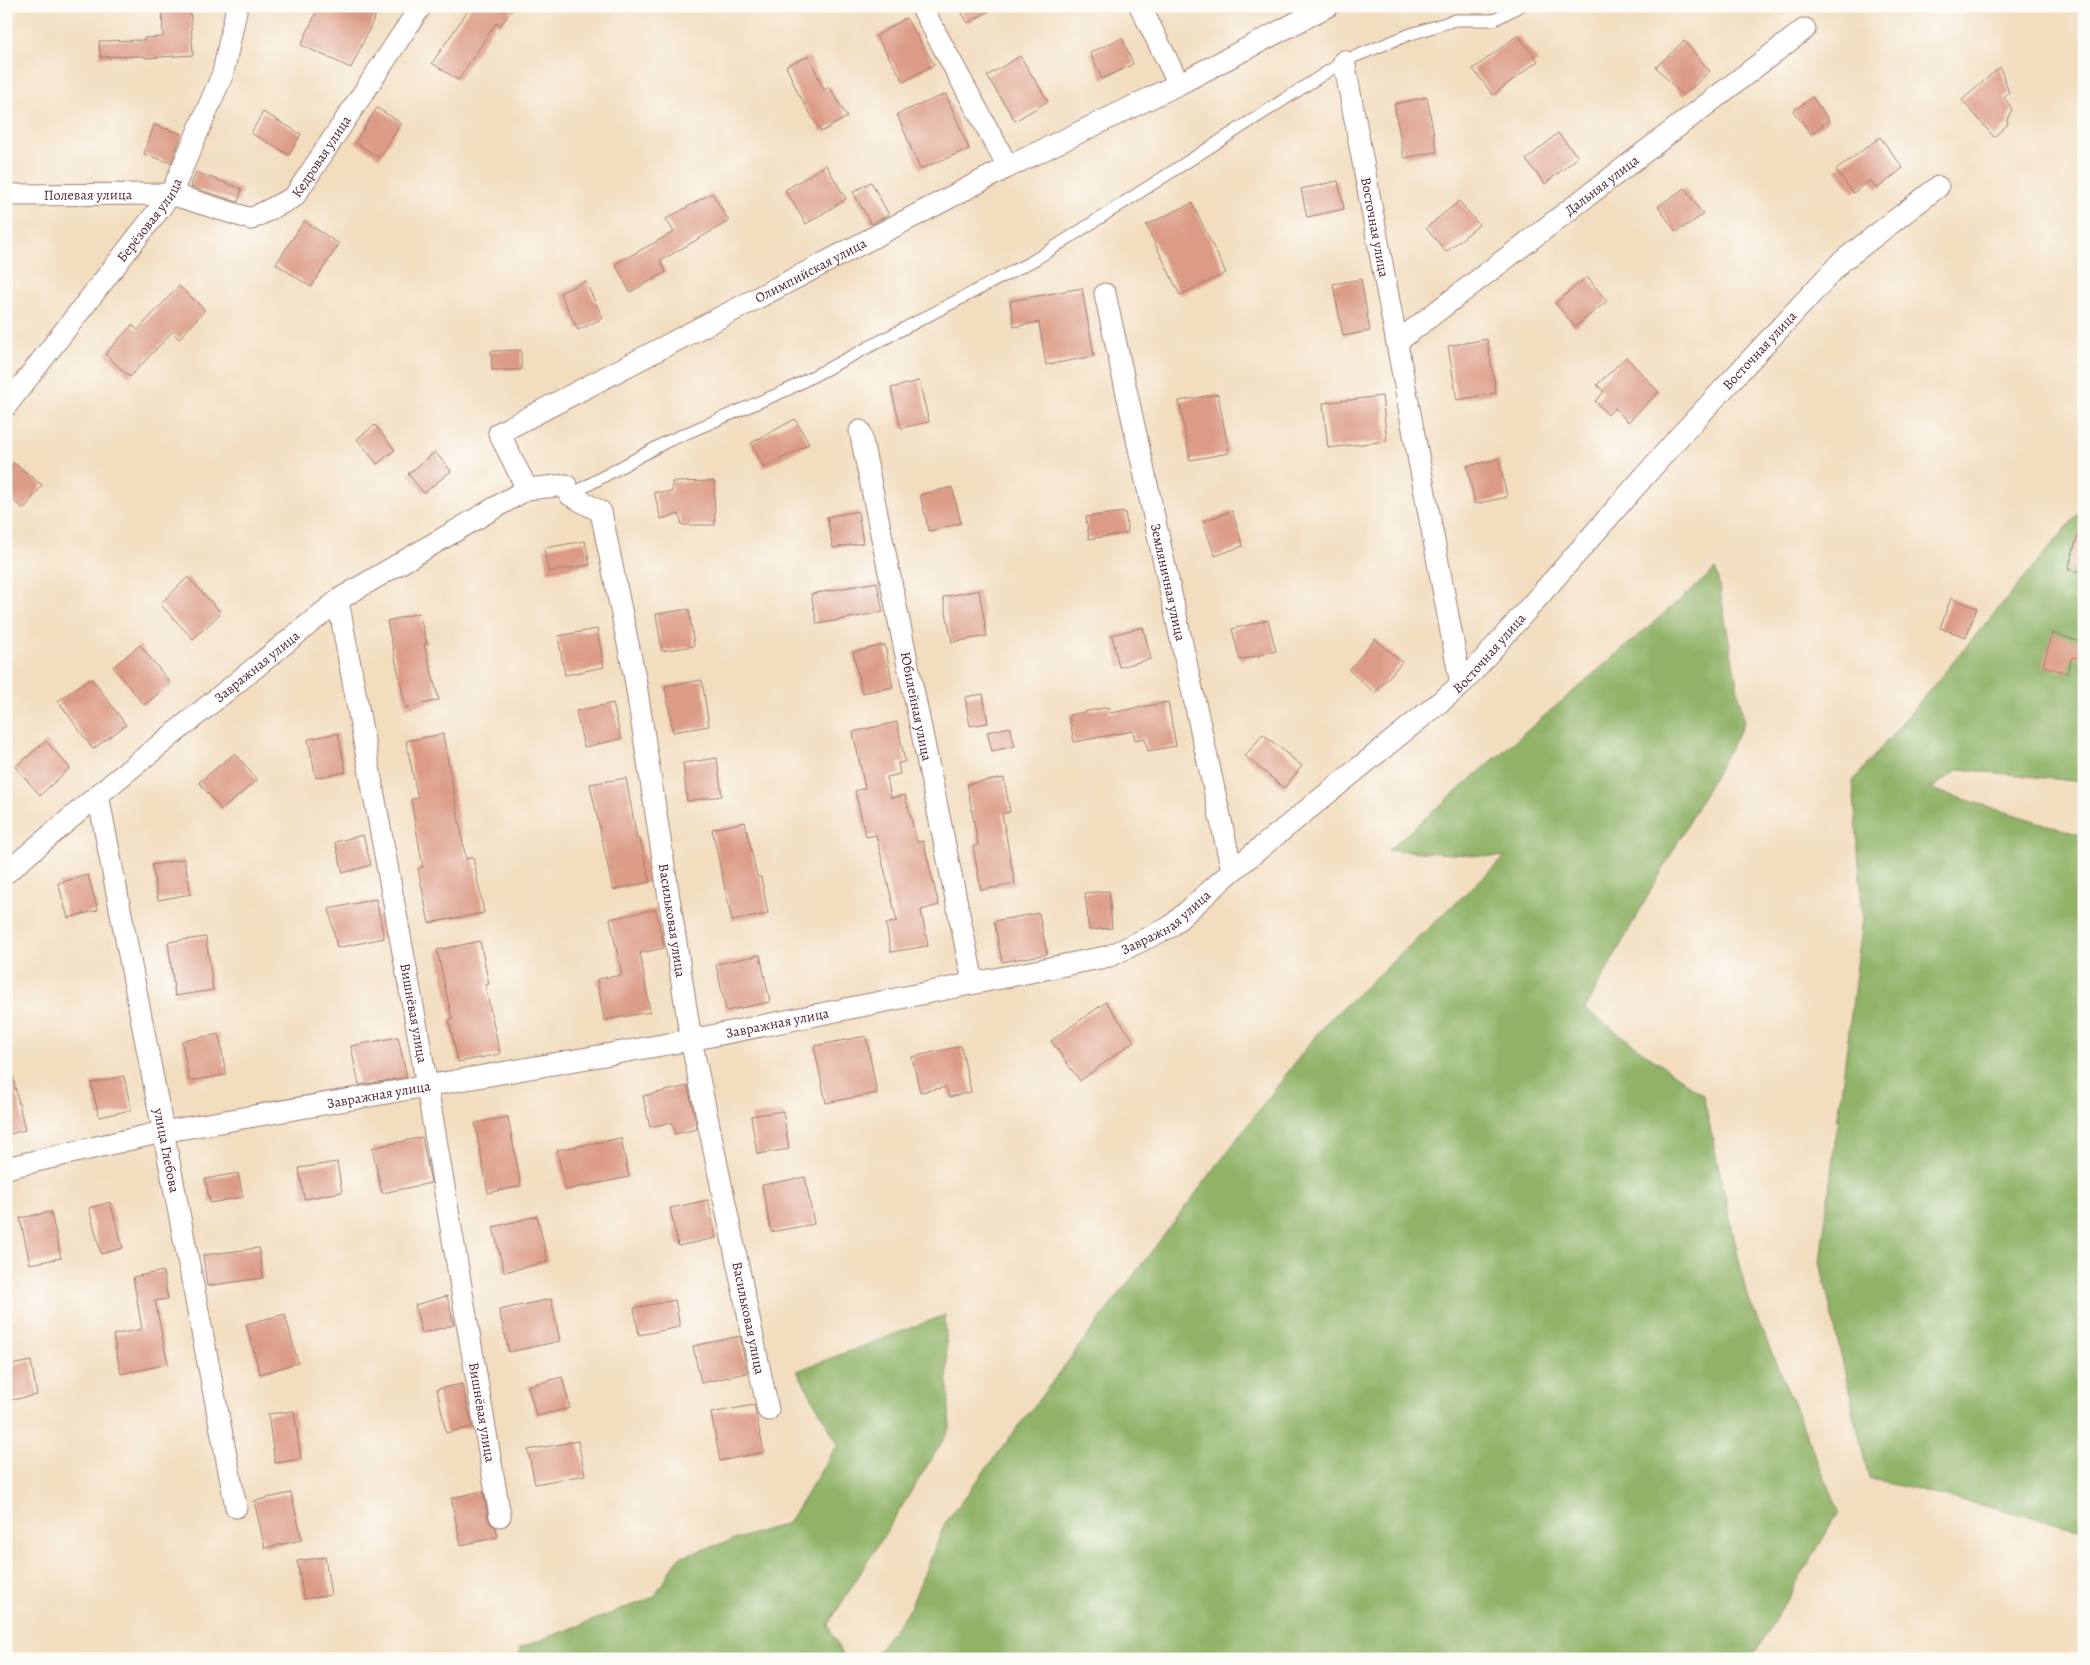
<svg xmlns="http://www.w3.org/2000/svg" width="2090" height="1665" font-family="Alegreya,serif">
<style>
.forest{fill:#90b368;stroke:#6d694a}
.building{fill:#dc9b85}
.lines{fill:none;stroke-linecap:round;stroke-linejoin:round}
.service-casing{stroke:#9e7e75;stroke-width:13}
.minor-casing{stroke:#9e7e75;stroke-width:23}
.service{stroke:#fff;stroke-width:11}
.minor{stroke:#fff;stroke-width:21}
.labels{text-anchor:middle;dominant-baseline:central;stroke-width:4;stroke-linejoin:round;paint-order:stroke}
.street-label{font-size:14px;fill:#4a1f2b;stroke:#fdfcf7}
</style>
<rect width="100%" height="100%" fill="#fdfcf7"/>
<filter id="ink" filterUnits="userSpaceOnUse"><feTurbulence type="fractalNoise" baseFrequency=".02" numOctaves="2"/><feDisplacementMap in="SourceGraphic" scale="10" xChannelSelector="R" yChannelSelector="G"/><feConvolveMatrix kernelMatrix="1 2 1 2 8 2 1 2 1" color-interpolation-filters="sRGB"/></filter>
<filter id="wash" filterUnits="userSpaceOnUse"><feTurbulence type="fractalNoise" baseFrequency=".0096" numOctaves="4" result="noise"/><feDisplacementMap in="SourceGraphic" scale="20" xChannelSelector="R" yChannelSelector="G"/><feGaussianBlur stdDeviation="1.12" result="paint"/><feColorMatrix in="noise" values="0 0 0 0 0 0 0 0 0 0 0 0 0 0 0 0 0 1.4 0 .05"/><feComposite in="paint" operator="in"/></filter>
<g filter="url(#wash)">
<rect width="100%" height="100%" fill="#f2ddbf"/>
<path class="forest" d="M2084,507V782L1959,769L1931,789L2084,836V1529L1869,1479L1820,1262L1863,918L1853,781Z
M1716,569L1744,723L1585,1009L1703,1095L1746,1292L1839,1512L1751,1659H871L910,1608L945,1523L1323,1026L1505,857L1388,850Z
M945,1315L950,1429L828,1625L844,1659H519L520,1648L654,1597L679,1557L788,1523L838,1444L797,1371Z"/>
<g id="blocks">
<path class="building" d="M162,6H190L193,55L145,58V56L100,57L99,41L144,40V38L163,37Z
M319,6H380L351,68L301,45Z
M471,6H515L500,26L496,23L458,80L432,63Z
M958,6H998L968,23Z
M906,18L934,64L904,82L876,36Z
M1518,35L1538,61L1493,95L1473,69Z
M1122,38L1133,64L1102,79L1090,53Z
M1684,41L1710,71L1683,96L1656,67Z
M809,56L824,90L830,87L847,117L821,132L798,93L786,66Z
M1020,56L1048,101L1015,121L987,76Z
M2000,67L2009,93L2004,97L2012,109L2007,120L2008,124L1994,137L1962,100Z
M946,94L969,149L920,169L897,114Z
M1427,97L1437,152L1404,158L1394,104Z
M1812,97L1829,120L1811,134L1793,111Z
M377,108L401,123L380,158L355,142Z
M263,112L301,134L289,155L251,133Z
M154,125L182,134L171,163L144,154Z
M1558,133L1578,157L1545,184L1526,160Z
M1880,137L1903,168L1877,189L1870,180L1853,193L1836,170Z
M826,165L846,199L806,224L785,190Z
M196,172L242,189L238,202L191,187Z
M1338,181L1344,209L1307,217L1301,189Z
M871,182L889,215L871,224L853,192Z
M1685,188L1703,215L1676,232L1658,206Z
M712,193L729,221L660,261L666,272L630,292L615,264L674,232L666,219Z
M1459,201L1479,225L1446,252L1426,228Z
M1192,203L1226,273L1180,295L1146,225Z
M304,221L339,244L311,287L276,264Z
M1587,277L1607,301L1575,327L1555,303Z
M1361,279L1370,331L1343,336L1333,284Z
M585,281L603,318L578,330L560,293Z
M179,286L205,310L179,339L172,332L130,377L105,354L132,325L138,330Z
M1082,288L1094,356L1046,365L1039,322L1014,327L1010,301Z
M1487,339L1496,393L1457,400L1448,346Z
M521,350V370H492L491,351Z
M1626,357L1659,392L1628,422L1615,408L1608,415L1595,401L1604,392L1597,385Z
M919,381L929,422L901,428L891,388Z
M1218,394L1229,453L1190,460L1179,401Z
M1382,396L1387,441L1328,448L1323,403Z
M795,419L809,444L764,468L751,443Z
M375,425L395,450L377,464L357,439Z
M435,452L451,471L424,493L408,474Z
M1499,459L1507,497L1475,504L1467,466Z
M14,463L42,485L24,509L6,495V473Z
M714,481L715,525H682L679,514L661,519L654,492H672V482Z
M952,487L961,523L929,531L920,495Z
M858,511L863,543L833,548L827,517Z
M1232,511L1243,546L1215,556L1203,521Z
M1125,512L1128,533L1089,539L1086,517Z
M2080,528L2084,529V573L2068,569Z
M585,541L590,565L548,572L544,548Z
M188,577L221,613L193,639L160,604Z
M877,582L883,612L817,624L811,594Z
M979,590L987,636L952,642L943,597Z
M1951,598L1977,608L1966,637L1940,628Z
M689,609L694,646L662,651L656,614Z
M419,613L427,644H424L439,700L406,708L387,621Z
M1268,620L1276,651L1240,660L1232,629Z
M1143,627L1151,659L1119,667L1112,635Z
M597,629L604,667L565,675L558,636Z
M2052,633L2084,643L2080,659L2072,657L2067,673L2043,666Z
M1375,639L1402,662L1375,693L1349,670Z
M140,645L171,684L144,705L113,667Z
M885,645L893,687L862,693L853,652Z
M87,680H93L126,725L93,749L58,701Z
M702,680L709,726L673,732L665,686Z
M983,694L988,723L970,726L965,697Z
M1168,702L1176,746L1148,751L1145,738L1135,740L1133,731L1074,742L1069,715L1109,707L1110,713Z
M613,703L621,739L584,747L576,711Z
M897,722L905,762L898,763L900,774L887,777L891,798L905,795L917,842L923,841L939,905L921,910L928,946L891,952L886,924L897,921L876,835L866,837L855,791L865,788L853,732Z
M1010,727L1015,746L992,751L987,732Z
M338,733L346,772L316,778L308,739Z
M443,734L466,859L473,857L484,913L429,923L418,868L423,867L411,799L418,798L406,741Z
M1263,734L1302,766L1284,788L1245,756Z
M46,741L70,768L40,795L15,767Z
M235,753L257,780L221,810L199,782Z
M717,758L722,796L687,801L683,763Z
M626,778L637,839H640L650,882L613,890L590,784Z
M1004,778L1010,812L1002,814L1015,884L981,890L973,846L978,845L967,784Z
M745,822L757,877H761L768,914L732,921L712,829Z
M363,835L371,865L343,873L335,842Z
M184,859L191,894L158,900L152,865Z
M88,875L98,910L68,918L58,883Z
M1109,891L1112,928L1089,930L1085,893Z
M376,899L384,938L337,948L329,909Z
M656,909L664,948L640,953L650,1012L604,1020L597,979L622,975L610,919Z
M1039,913L1047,954L1002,962L994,921Z
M206,937L213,990L175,996L168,942Z
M480,941L489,984L485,985L500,1054L458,1062L449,1020L452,1019L437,950Z
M760,955L770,1002L726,1011L716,964Z
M1106,1002L1134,1041L1080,1081L1051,1041Z
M219,1034L226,1075L189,1081L182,1041Z
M866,1036L877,1093L826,1103L814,1046Z
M398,1037L407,1077L359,1085L351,1046Z
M961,1046L971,1092L949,1097L946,1087L920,1092L912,1057Z
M12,1073L25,1130L6,1135V1074Z
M124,1076L131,1110L99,1117L91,1083Z
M688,1086L697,1129L675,1134L672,1122L650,1127L643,1096Z
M783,1111L789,1149L757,1154L751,1116Z
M508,1117L521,1186L488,1193L475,1123Z
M422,1137L431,1183L382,1193L372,1148Z
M621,1138L629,1177L565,1190L557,1150Z
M337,1162L342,1192L304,1199L299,1168Z
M238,1173L243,1197L210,1203L205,1179Z
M805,1177L814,1224L771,1232L762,1185Z
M708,1200L716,1238L678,1246L670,1208Z
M110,1202L123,1248L101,1254L89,1208Z
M51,1212L61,1258L30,1264L20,1218Z
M537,1216L548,1262L504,1272L493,1227Z
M259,1248L263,1278L207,1286L203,1255Z
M163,1271L168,1299L155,1301L168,1364L121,1374L113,1335L142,1329L133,1277Z
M447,1296L454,1325L422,1333L415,1305Z
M551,1299L560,1341L509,1352L499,1310Z
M675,1300L680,1327L639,1335L634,1308Z
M285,1314L298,1363L260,1374L246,1324Z
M740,1336L747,1373L701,1383L693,1346Z
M31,1361L37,1395L6,1401V1366Z
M562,1377L570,1408L536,1416L528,1386Z
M462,1384L472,1427L446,1433L437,1389Z
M754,1405L764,1452L720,1461L711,1413Z
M294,1411L301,1459L275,1463L268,1414Z
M578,1441L585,1475L535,1484L528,1450Z
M483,1491L488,1519L491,1524L496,1528L498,1537L461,1545L451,1498Z
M291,1493L302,1540L265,1548L254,1501Z
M325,1557L331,1595L304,1599L297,1561Z"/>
</g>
</g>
<g filter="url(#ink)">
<use href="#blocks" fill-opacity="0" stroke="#9e7e75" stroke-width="1"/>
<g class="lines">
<g class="service-casing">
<path id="service" d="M570,495L666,442L787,390L1036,259L1344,61L1408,35L1455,20H1494L1520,6"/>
</g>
<g class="minor-casing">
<g id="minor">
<path d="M921,6L1008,167"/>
<path id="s1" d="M1344,61L1461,685"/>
<path d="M1179,84L1328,6"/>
<path id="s2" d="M6,195L171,194L251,219L294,197L421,6"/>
<path id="s3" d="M1105,294L1232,871"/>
<path id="s4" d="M1397,342L1805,29"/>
<path id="s5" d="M6,406L171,194L223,73L237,6"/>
<path id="s6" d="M860,431L973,982"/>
<path id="s7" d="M527,489L499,433L1008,167L1179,84L1140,6"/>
<path id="s8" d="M338,600L417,1028L500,1516"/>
<path id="s9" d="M98,795L236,1507"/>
<path id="s10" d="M6,873L98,795L341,598L527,489L566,485L570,495L601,512L635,678L691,1040L768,1410"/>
<path id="s11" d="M6,1168L162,1132L691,1040L1110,956L1170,927L1232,871L1461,685L1678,438L1841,262L1938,187"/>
</g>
</g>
<use href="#service" class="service"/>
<use href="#minor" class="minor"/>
</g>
</g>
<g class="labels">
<g class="street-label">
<text stroke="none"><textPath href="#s2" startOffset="346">Кедровая улица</textPath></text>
<text stroke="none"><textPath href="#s4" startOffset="258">Дальняя улица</textPath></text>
<text stroke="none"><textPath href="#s2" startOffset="82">Полевая улица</textPath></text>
<text stroke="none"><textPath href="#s5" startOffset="235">Берёзовая улица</textPath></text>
<text stroke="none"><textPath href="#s1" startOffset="169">Восточная улица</textPath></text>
<text stroke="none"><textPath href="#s7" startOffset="414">Олимпийская улица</textPath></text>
<text stroke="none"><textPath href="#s11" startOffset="2018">Восточная улица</textPath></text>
<text stroke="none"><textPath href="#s3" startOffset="295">Земляничная улица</textPath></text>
<text stroke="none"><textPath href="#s11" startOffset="1612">Восточная улица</textPath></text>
<text stroke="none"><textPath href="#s10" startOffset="325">Завражная улица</textPath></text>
<text stroke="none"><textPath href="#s6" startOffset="281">Юбилейная улица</textPath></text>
<text stroke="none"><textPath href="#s10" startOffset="1149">Васильковая улица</textPath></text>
<text stroke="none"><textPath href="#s11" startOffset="1190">Завражная улица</textPath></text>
<text stroke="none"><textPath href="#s8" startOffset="420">Вишнёвая улица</textPath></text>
<text stroke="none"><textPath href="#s11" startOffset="785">Завражная улица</textPath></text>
<text stroke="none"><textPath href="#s11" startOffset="380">Завражная улица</textPath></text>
<text stroke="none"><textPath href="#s9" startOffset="362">улица Глебова</textPath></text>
<text stroke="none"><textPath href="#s10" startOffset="1554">Васильковая улица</textPath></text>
<text stroke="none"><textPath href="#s8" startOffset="825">Вишнёвая улица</textPath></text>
</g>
</g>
<rect width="2090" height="1665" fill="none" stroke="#fdfcf7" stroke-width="25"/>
</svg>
